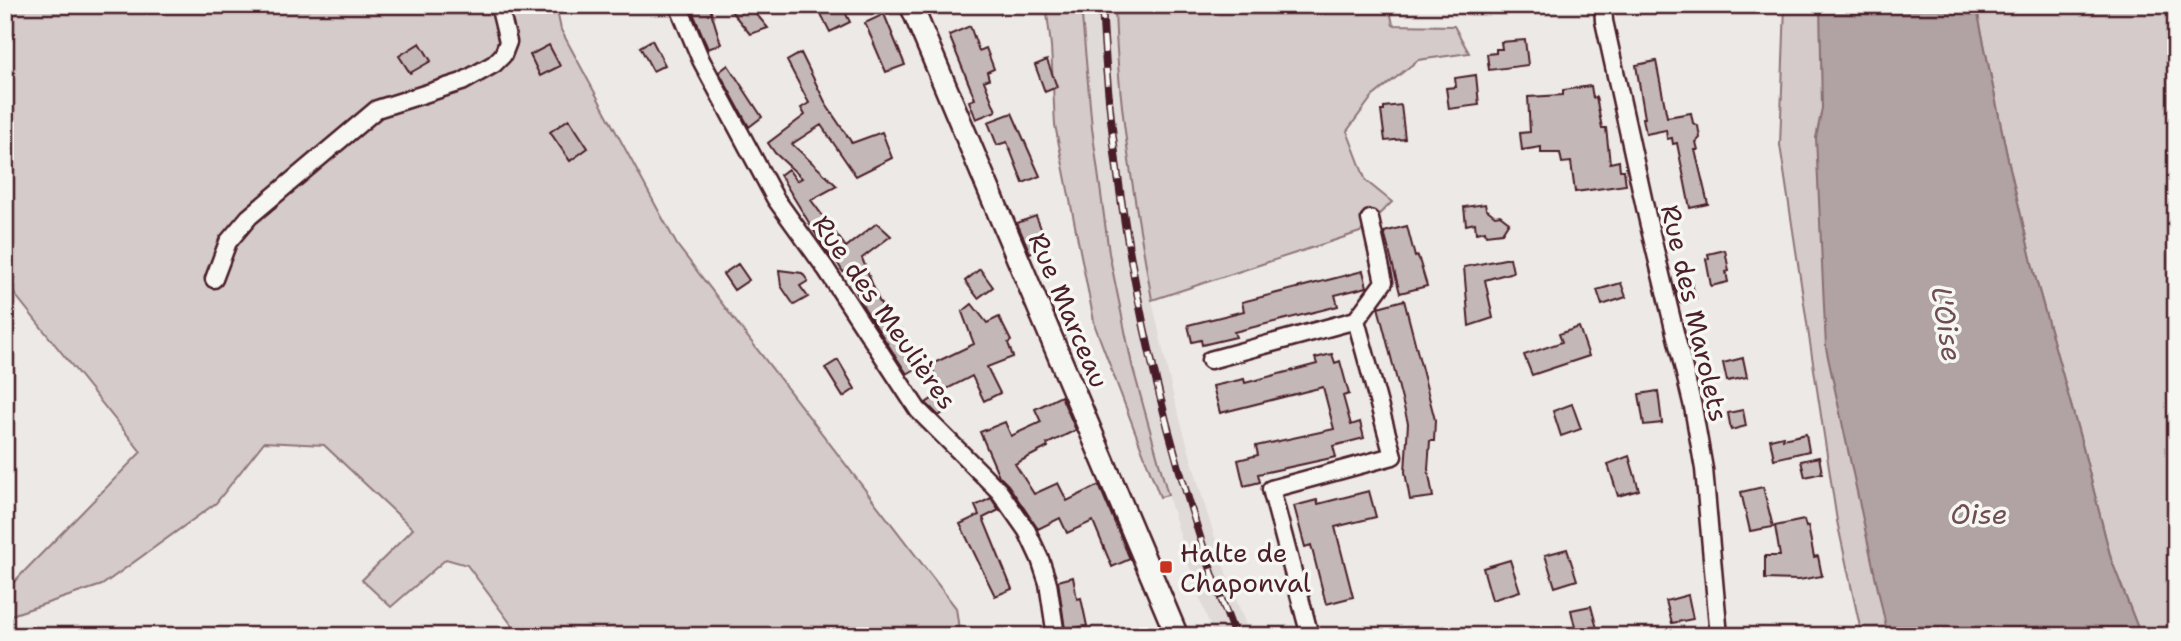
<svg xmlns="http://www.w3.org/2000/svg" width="2181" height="641" font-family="'Shantell Sans',sans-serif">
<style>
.built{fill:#e0dad8}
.green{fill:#d4cbca;stroke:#8f757a;stroke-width:2}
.water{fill:#b1a2a3;stroke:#886e73;stroke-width:2}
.building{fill:#c4b7b7;stroke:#4a1f2b;stroke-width:2}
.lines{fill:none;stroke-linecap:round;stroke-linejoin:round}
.street-casing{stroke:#4a1f2b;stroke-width:21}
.secondary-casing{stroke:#4a1f2b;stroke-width:26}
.street{stroke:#f6f6f2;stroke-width:16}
.secondary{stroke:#f6f6f2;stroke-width:21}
.rail-casing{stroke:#4a1f2b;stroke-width:8}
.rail{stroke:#f6f6f2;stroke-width:5;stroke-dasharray:16;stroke-linecap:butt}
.poi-dot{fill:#c8321e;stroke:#f6f6f2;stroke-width:2.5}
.labels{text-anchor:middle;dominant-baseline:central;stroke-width:7;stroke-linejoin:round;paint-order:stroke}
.street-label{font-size:26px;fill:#4a1f2b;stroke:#f6f6f2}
.poi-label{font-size:26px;fill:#4a1f2b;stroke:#f6f6f2;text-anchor:start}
.water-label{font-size:28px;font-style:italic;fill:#6e4d55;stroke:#f6f6f2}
</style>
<rect width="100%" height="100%" fill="#ece9e6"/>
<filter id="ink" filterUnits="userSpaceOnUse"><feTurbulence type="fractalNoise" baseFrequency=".0143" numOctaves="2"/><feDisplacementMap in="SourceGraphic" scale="14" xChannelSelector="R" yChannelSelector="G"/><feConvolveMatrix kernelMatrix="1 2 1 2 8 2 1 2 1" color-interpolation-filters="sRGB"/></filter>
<g filter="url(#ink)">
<path class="built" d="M1081,5H1115L1116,50L1129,163L1152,300L1172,391L1203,500L1226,573L1250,636H1214L1196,588L1168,495L1132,365L1109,253L1092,128Z"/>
<path class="green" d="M6,5H556L561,30L677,245L956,608L960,636H520L467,565L446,559L391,607L362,580L413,529L324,445L264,442L216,503L102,585L5,617V591L141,452L5,282Z
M1046,5H1081L1092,128L1109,253L1132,365L1168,495L1160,497L1095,326L1055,125L1051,46Z
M1115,5H1389L1393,25L1454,26L1469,53L1418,60L1372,97L1347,131L1366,181L1392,202L1360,232L1152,300C1135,202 1117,104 1115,5Z
M1785,5H1820L1891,636H1862L1837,521L1780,145Z
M1976,5H2173L2176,32V636H2141L2111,559L2083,448L2035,276L2007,155Z"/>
<path class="water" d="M1820,5H1976L2007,155L2035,276L2083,448L2111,559L2141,636H1888L1826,348L1816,138L1822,108Z"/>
<path class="building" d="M699,5H709L721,44L708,49L691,8Z
M726,5H749L768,28L750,34Z
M829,5H839L841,9L843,8L850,22L830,32L819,10Z
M884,14L905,65L886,72L865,23Z
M970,26L979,51L986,48L994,69L987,72L989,79L984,81L996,111L976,119L969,101L975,99L949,35Z
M652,40L665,65L653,71L640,47Z
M1525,40L1528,65L1489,70L1487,54L1496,53V49H1502L1501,42Z
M420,43L431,61L410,73L399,56Z
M549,45L560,66L540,76L530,55Z
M801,53L827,106L852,143L882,132L892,158L856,176L821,125L792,144L837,186L811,200L846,247L877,223L891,236L862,258L879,301L897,331L901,329L922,365L907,374L863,306L846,271L843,272L832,254L830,256L825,249L780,175L788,169L797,181L802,178L775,153L768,143L805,115L801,108L809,103L787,61Z
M1047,60L1057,87L1045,92L1035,65Z
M1656,61L1667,117L1691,113L1693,123L1698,126L1700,138L1696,142L1698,150H1695L1708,204L1690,208L1677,143L1673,144L1672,138L1667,139L1666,130L1646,134L1643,118H1645L1636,65Z
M728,65L762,117L749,127L719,72Z
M1476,75L1479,105L1449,109L1446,88L1456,87L1455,78Z
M1591,86L1593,98L1596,97L1602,128H1606L1610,163L1619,161L1620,170H1624L1626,185L1575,192L1571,162L1562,163L1560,153H1541V147L1522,150L1520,133L1530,132L1528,97L1563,95V90Z
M1401,105L1405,139L1385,141L1381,111H1384V107Z
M1012,113L1040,176L1023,183L1007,142L997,145L988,122Z
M569,119L588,148L570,161L550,132Z
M1485,204L1486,209L1495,216L1500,215L1509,222L1502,233L1486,235L1485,231L1476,233L1475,223L1466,225L1464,207Z
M1036,216L1048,246L1030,253L1017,223Z
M1407,226L1415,257L1418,256L1427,286L1400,293L1384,232Z
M1725,250L1729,271L1726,272L1728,282L1711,286L1706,259L1709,258L1708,254Z
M1510,258L1513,272L1485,280L1493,318L1469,326L1464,267Z
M738,264L749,280L734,290L723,274Z
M980,269L993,287L978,298L965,281Z
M779,270L802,273L808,281L800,286L808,297L794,305L781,286Z
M1363,271L1367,287L1335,295L1338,306L1234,332L1236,337L1202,345L1201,340L1192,342L1188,325L1244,311L1242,302Z
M1691,281L1696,298L1680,303L1675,286Z
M1621,283L1626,297L1602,305L1597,290Z
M1404,300L1435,420L1434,441H1430L1428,469L1433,497L1410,500L1405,472L1408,423L1378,307Z
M972,304L987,323L999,317L1011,341L1008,343L1013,357L987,367L1000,393L984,401L972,376L943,391L930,365L974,344L962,312Z
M1579,327L1589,356L1532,375L1524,355L1562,342L1559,334Z
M1332,354L1335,363L1340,361L1349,394L1343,396L1351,425L1360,422L1364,438L1333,446L1336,457L1258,474L1260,482L1244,486L1238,460L1258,455L1256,446L1334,429L1323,387L1220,413L1213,386L1244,379L1245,383L1317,364L1315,358Z
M1743,358L1747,377L1727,381L1723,363Z
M838,360L855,389L843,397L825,368Z
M1658,391L1662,423L1644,425L1639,394Z
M941,393L950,407L939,416L926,403Z
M1061,396L1076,430L1047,444L1048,447L1015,464L1034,494L1058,483L1067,501L1099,485L1130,559L1112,567L1093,521L1067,533L1060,518L1038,529L1008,485L999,476L980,432L1005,422L1011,436L1041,422L1035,409Z
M1572,404L1581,429L1561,436L1553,411Z
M1743,410L1746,426L1731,430L1728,413Z
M1806,434L1809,451L1774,459L1770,439L1783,436V439Z
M1629,456L1639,490L1618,496L1608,464Z
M1819,457L1822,473L1805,477L1801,461Z
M1763,487L1773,527L1750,531L1741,492Z
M1369,491L1376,517L1335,527L1353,597L1326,604L1311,545L1305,547L1294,506L1317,500L1318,504Z
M991,498L999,510L983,518L1012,589L995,596L960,524L979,515L975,506Z
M1804,520L1806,527L1808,526L1814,557L1818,556L1822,576L1799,580L1765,579V556H1780L1775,526Z
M1567,549L1577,580L1555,587L1545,555Z
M1510,560L1520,591L1492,600L1483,568Z
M1073,577L1077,599L1081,598L1087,626L1079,627L1080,636H1066L1058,581Z
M1688,595L1693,619L1672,623L1666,601Z
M1591,606L1599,636H1577L1571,610Z"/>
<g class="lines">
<g class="street-casing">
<path id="street" d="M678,5L701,60L775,198L826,269L918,410L999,491L1027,531L1040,559L1048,583L1056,636
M1603,5L1604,21L1648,221L1693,407L1704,469L1719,636
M214,279L228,242L249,217L377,109L462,82L494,64L503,55L508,42L499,5
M1356,320L1384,282L1370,219
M1210,360L1356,320L1393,456L1271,489L1310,636"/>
</g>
<g class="secondary-casing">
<path id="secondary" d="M911,5L1177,636"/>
</g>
<use href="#street" class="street"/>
<use href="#secondary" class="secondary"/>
<g class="rail-casing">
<path id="rail" d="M1102,5C1113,220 1158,435 1235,636"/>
</g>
<use href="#rail" class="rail"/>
</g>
</g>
<rect class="poi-dot" x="1159" y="560" width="14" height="14" rx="3.5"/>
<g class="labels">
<g class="street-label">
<text transform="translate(1069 310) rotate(67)">Rue Marceau</text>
<text transform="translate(885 312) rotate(55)">Rue des Meulières</text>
<text transform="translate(1695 313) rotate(77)">Rue des Marolets</text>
</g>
<g class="poi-label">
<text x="1180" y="552">Halte de<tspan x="1180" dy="30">Chaponval</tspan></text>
</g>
<g class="water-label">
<text transform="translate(1947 324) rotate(81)">L'Oise</text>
<text x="1979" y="514">Oise</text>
</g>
</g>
<rect width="2181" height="641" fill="none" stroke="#f6f6f2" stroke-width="28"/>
<rect x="14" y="14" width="2153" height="613" fill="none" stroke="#4a1f2b" stroke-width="2.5" filter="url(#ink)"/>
</svg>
